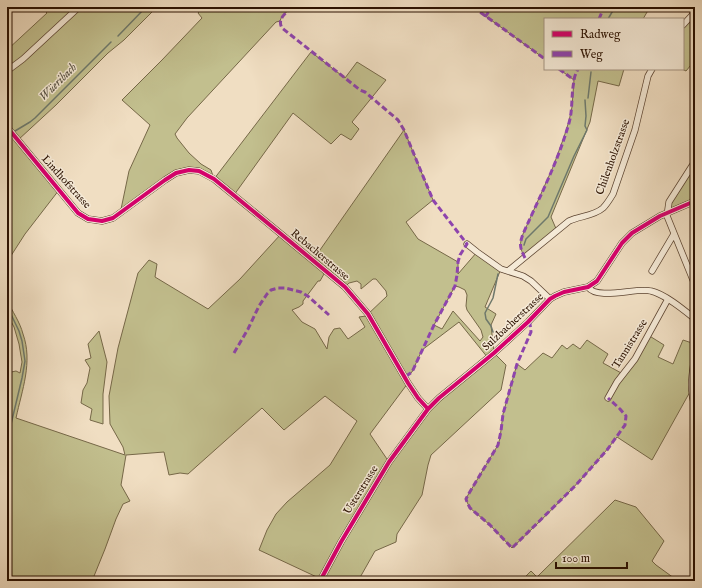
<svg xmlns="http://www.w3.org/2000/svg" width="702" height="588" font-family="'IM FELL English',serif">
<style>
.green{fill:#c2bf8e;stroke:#766848;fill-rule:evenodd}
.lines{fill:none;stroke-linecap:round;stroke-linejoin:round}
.stream{stroke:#6e786b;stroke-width:1.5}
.minor-casing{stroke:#5c4431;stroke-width:7}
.minor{stroke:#f5ead7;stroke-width:5.5}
.quiet{stroke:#8e44ad;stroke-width:3;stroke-dasharray:6 3;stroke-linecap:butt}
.cycleway-casing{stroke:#f5ead7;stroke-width:6}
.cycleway{stroke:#d6006c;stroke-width:4}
.labels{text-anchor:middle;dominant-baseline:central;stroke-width:3;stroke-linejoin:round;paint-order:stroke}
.street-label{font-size:11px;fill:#2b1101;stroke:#f5ead7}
.water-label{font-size:12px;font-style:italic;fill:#524d3f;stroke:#f5ead7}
</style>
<rect width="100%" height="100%" fill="#f0dec2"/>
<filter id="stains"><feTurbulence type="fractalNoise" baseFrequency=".005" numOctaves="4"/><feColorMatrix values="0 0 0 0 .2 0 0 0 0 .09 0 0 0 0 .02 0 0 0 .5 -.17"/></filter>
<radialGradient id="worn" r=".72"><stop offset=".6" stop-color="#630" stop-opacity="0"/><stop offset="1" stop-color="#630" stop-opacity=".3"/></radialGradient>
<path class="green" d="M41,7H157L124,40L108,53L56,105L18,140L59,190L25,234L7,262V50L47,13Z
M203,7H292L282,16L280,21L276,22L187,118L175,134L177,138L189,153L201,164L211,170L214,179L311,52L345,78L357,62L386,80L352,122L359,129L351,140L341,134L331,144L293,113L234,195L199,171L176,173L120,214L129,171L150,125L122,100L162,60L202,18L198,13Z
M473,7H650L643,19H545V59Z
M695,12V67L691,65L686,71L682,69H683V25Z
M559,69H624L619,86L598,81L590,122L551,217L557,231L525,258C520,248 519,245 523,234L553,167L564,137L569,121L572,107L574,80Z
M404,130L425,181L433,200L406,222L418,239L458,262V274L477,252L501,269L485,307L496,314L491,325L494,353L506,365L501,390L431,455L428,465L422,495L397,534L396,542L375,551L358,581H320L321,579L259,550L267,530L276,514L287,502L330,465L357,421L325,396L284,430L262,408L188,474L180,473L169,475L164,452L126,455L121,485L130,501L123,504L116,519L105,549L92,581H7V373L16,371L20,373L22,362L19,344L14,327L7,314V300C12,311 20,322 23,334C33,362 22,390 16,418L125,455L123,447L110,424L109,396L118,348L138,273L149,260L157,264L155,277L208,309L240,279L281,234L313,260ZM326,271L346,286L349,283L357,281L361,284V289L373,279H376L386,291L387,296L366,316L359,317L365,327L348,339L340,328L334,329L329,337L327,349L315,329L302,322L292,310L299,307L303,304V301L318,281H320L324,274ZM455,286L459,287L465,290L467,295L466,306L467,310L481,330L483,337L480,341L453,311L442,329L434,325ZM459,322L488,358L421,418L389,462L370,434L408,383L405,377L412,372L422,350Z
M695,161V201L667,213L668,209Z
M99,331L107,362L103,394V424L90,420L92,409L81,403L83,390L87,383L90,368L85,360L91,358L88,344Z
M648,335L664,345L658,357L673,364L683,340L695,344V406L691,390L652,460L617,437C586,477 549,513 512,548L490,525L470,508L467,502L466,499L468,495L498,445L500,438L503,414L517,364L525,370L543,353L552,358L562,345L567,349L573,344L580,349L587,340L608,354L603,363L623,374Z
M615,500L636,507L664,541L652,561L656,565L678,581H521L531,571L537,577Z"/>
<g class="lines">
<path class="stream" d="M608,19L615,7
M118,36L146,7
M588,98L591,72
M15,131L30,122L35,118L111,42
M7,137L9,135
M524,245L526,239L548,217L574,156L587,130L585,126L586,116L585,100
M7,306L19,331L22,341L25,361L22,378L7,441
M493,332L491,326L486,319L485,313L493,298L498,274"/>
<g class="minor-casing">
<path id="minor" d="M683,25L695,12
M7,71L23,59L79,7
M7,127L78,213L88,219L102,221L113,218L165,180L176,173L189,170L199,171L214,179L281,234L345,287L368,314L408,383L418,398L428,409
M695,161L692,166L669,202L667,216L693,280L695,286
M467,244L477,252L501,269L523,276L531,281L550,299
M508,271L569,221C580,216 594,216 603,208C607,204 610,199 613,194L635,130L648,76L652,69
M652,271L674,234
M588,287C598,301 637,287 651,291C665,294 684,310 695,319
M695,356C692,373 689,390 695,406
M608,398L617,382L635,359L668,299
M320,581L341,542L389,462L428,409L439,398L494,353L528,322L550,299L555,296L564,292L588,287L597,281L622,243L632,233L660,216L695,201"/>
</g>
<use href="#minor" class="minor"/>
<path class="quiet" d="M292,7C285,14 277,19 282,28L360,90L365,92L398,120L404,130L425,181L433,200L467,244L460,255L458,262L457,275L455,286L434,325L412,372L405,377
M473,7L545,59
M485,17L492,7
M599,19L604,7
M559,69L574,80
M525,258C520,248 519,245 523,234C539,198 558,162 569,123C573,109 571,95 574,81C574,77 576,73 578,69
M528,322L530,324L531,332L517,364L503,414L501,431L498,445L468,495L466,499L467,502L470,508L490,525L512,548L576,485L607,450L625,425L626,416L620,409L608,398
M234,353L248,329L259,306L267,294L271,290L278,288H285L301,292L309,297L329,315"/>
<g class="cycleway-casing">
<path id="cycleway" d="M7,127L78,213L88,219L102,221L113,218L165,180L176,173L189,170L199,171L214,179L281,234L345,287L368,314L408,383L418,398L428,409
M320,581L341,542L389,462L428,409L439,398L494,353L528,322L550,299L555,296L564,292L588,287L597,281L622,243L632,233L660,216L695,201"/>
</g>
<use href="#cycleway" class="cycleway"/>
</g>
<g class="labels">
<g class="street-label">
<text transform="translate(613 157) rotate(-70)">Chilenholzstrasse</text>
<text transform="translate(66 182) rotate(48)">Lindhofstrasse</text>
<text transform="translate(320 255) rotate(40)">Rebacherstrasse</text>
<text transform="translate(513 322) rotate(-43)">Sulzbacherstrasse</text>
<text transform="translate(630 344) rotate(-58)">Tannistrasse</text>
<text transform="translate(361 490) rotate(-58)">Usterstrasse</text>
</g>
<g class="water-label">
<text transform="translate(58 82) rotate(-45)">Wüeribach</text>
</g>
</g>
<rect width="702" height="588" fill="none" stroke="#f0dec2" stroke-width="24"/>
<rect x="8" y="8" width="686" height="572" fill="none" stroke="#2b1101" stroke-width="2"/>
<rect x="12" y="12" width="678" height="564" fill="none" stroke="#2b1101"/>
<rect x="544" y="18" width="140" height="52" fill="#f5ead7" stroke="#a49381"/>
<rect x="552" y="31" width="20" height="6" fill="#d6006c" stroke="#a49381"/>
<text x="580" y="38" font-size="12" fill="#2b1101">Radweg</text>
<rect x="552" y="51" width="20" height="6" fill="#8e44ad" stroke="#a49381"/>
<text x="580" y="58" font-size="12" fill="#2b1101">Weg</text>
<path d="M556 562v6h71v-6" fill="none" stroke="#2b1101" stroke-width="2"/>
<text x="562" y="562" font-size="12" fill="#2b1101" stroke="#f5ead7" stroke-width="3" paint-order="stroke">100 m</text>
<rect width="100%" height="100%" filter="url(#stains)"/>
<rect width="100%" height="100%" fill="url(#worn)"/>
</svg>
